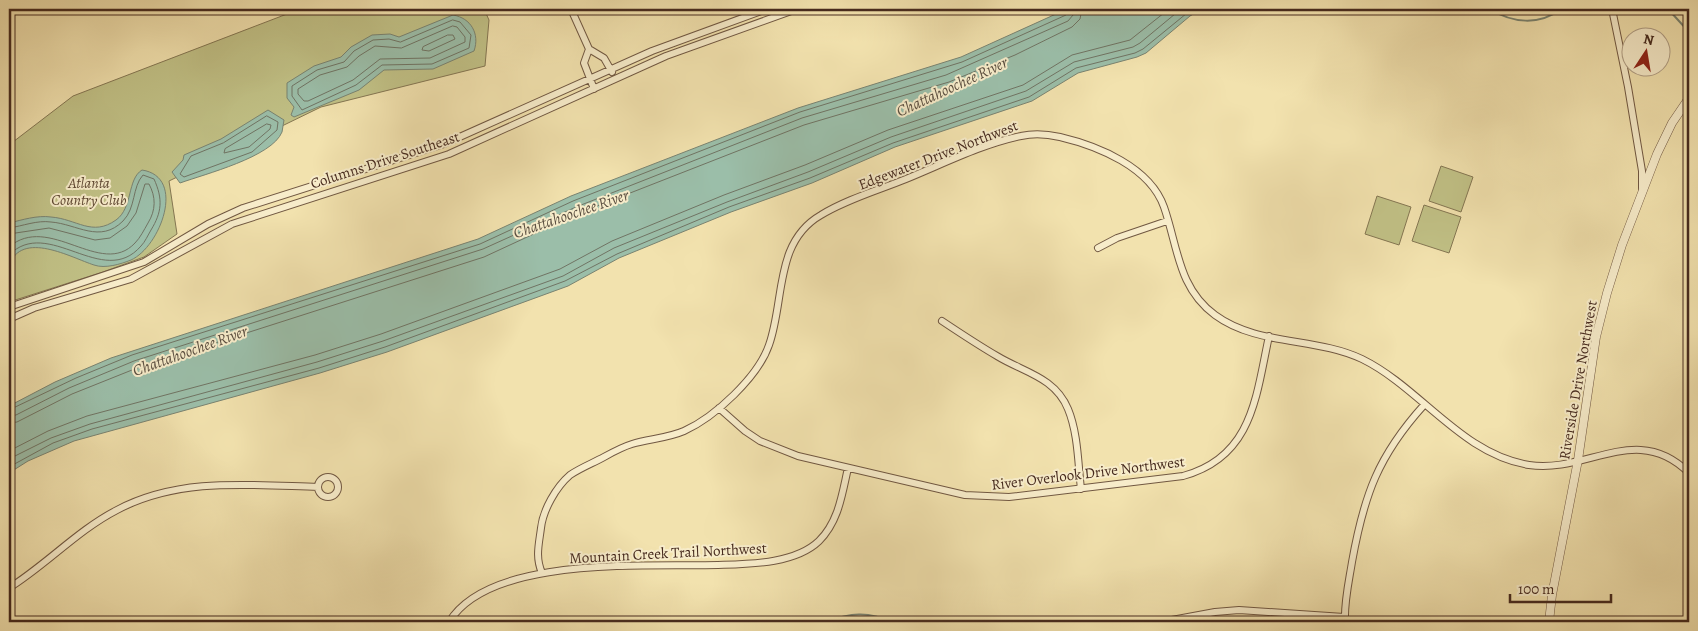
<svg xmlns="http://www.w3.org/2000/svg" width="1698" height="631" font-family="Alegreya,serif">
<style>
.green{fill:#c1c186;stroke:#847652}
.water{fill:#9bbea9;stroke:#798371}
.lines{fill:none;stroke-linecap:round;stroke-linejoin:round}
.shore{stroke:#707464;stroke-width:1}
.stream{stroke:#798371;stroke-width:2}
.minor-casing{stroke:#715842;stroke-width:8}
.tertiary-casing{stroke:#715842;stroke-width:9}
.minor{stroke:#f7ecca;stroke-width:6}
.tertiary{stroke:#f7ecca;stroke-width:8}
.labels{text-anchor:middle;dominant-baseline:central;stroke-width:4;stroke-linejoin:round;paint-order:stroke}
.street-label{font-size:15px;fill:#462a1e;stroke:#f7ecca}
.park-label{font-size:15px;font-style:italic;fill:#5f4833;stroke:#f7ecca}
.water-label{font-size:16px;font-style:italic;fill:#5b4f41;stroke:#f7ecca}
</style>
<rect width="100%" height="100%" fill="#f2e2ae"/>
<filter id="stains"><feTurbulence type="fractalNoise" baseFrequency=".004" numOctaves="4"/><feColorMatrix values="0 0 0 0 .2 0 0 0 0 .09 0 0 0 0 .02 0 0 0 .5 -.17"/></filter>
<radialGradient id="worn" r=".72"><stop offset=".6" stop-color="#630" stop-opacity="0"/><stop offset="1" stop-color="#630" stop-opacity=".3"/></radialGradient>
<path class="green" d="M300,9H484L489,20L485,66L321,107L169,181L177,234L144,257L103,272L9,302V145L73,96Z
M1441,166L1473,177L1461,212L1429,201Z
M1377,196L1411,207L1399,245L1365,234Z
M1424,205L1461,217L1449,253L1412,241Z"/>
<path class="water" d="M1067,9H1202L1190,16L1146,53L1137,57L1078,73L1032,101L895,147L812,183L731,212L619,258L568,286L387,352L320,373L74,441L28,461L9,473V406L55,382L111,358L478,239L571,196L798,108L961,57Z
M453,15C471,18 480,34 474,51L433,69L384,70L359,90L294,117L291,115L294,107L287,98V83L314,66L341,57L351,47L372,35L390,34L399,37Z
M268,110L284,120C283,124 283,128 282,132C272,157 205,174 180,183L172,172L183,160L184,155L221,139Z
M142,170C187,177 160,247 131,260C121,264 105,269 94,265C72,258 21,229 9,266V223C22,220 37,215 51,217C77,219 92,237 116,220C133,208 127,179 142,170Z"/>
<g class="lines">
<path class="shore" d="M453,20L460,22L471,35L469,48L432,64L382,65L356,85L302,110L292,96V86L317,70L344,62L354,51L373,40L389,39L400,42Z
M453,26L457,27L465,37V42L430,58L380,59L353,80L308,101H304L298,94V89L320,75L347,67L359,56L375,46L401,48Z
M448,35H453L455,39L429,51L422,50L423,47Z
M267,116L278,122L277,130L252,152L184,177L180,174L191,156L223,143Z
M267,124L271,125L270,129L249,147L224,153L225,149Z
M9,228C23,226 37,220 51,222C77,224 100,244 123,221C136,208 132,187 143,175L154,179C163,199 162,212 151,230C148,235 145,242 141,246C103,290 48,215 9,255
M9,234L49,228L95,240L110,238L127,226L136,213L145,184H149C156,197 156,210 148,223C144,230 140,238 135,243C101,279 49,212 9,247
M9,410L76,378L132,355L480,244L573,201L800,112L962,62L1066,15L1068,9
M9,416L16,415L69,388L134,361L483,249L576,207L670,170L802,118L946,75L1068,21L1073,15L1074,9
M9,423L17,422L72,394L137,368L484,257L579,213L804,125L949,82L1015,55L1072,27L1080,19L1082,9
M9,451L48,431L87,416L315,355L381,334L560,269L612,241L724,195L805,165L888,130L1023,85L1072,55L1130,40L1169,9
M9,459L51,438L90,424L317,362L383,341L563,276L614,248L727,202L808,172L891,137L1026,91L1074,62L1133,47L1140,43L1181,9
M9,467L53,443L92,429L319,368L385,347L565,281L617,254L729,207L810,178L893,143L1029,97L1076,68L1135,53L1143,49L1192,9"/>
<path class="stream" d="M1490,9C1512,23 1539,26 1561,9
M1668,9L1689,32
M826,622C850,613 868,611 892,622"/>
<g class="minor-casing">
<path id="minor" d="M571,9L589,49L604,58L612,72
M1612,9L1628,87L1642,171V188
M589,49L584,63L594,89
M1098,248L1117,238L1167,221
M9,307L144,262L208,224L243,208L444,144L652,51L767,9
M9,319L34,308L131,279L232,224L449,154L666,56L797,9
M942,321C960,333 978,345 997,356C1023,372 1055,377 1068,409C1078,433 1078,463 1081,489
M719,408L745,431L760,441L798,456L965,495L1009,497L1183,476C1253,457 1256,396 1269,336
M318 487a10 10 0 1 1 20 0a10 10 0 1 1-20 0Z
M542,573C535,557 539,544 541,528C543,510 556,487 570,475C580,468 593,463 604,457C613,452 622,447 632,444C649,439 668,438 684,431C715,417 758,377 769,345C785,300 774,242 821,215C847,199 879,190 906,179C943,164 982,144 1021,136C1034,133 1047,134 1060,137C1098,146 1150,167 1164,207C1178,247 1178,288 1215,315C1257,346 1316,337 1362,359C1421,388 1461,454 1529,465C1587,474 1637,421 1689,473
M9,588C46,565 78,530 117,510C179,477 250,485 318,487
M449,622C490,555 647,567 718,565C749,564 795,564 819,541C839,521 842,494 848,468
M1161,622L1215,612L1239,610L1344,617
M1345,622C1344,602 1349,581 1352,562C1364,495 1378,456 1424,405"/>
</g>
<g class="tertiary-casing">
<path id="tertiary" d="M1549,622L1552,595L1578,460L1596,337L1607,293L1622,245L1657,154L1672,123L1689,98"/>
</g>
<use href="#minor" class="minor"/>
<use href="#tertiary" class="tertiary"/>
</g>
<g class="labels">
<g class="street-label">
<text transform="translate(938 155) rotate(-21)">Edgewater Drive Northwest</text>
<text transform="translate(385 160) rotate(-18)">Columns Drive Southeast</text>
<text transform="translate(1578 380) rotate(-80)">Riverside Drive Northwest</text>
<text transform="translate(1088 473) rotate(-7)">River Overlook Drive Northwest</text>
<text transform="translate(668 553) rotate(-3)">Mountain Creek Trail Northwest</text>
</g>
<g class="park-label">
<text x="89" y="183">Atlanta<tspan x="89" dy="17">Country Club</tspan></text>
</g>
<g class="water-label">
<text transform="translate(952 87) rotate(-25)">Chattahoochee River</text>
<text transform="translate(571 214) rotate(-19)">Chattahoochee River</text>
<text transform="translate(190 351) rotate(-20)">Chattahoochee River</text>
</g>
</g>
<rect width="1698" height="631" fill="none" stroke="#f2e2ae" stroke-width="30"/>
<rect x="10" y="10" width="1678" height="611" fill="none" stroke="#462a1e" stroke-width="2.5"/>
<rect x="15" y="15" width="1668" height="601" fill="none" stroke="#462a1e"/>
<g transform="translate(1646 52) rotate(12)"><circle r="24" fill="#f7ecca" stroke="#b09e85"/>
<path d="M0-4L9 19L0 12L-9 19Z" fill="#8f2418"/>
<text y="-8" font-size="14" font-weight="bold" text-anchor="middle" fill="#462a1e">N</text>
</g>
<path d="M1510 594v8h101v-8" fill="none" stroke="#462a1e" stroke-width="2.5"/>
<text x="1518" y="594" font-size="15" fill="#462a1e" stroke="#f7ecca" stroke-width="4" paint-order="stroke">100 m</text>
<rect width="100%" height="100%" filter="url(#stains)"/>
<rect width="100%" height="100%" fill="url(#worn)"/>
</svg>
